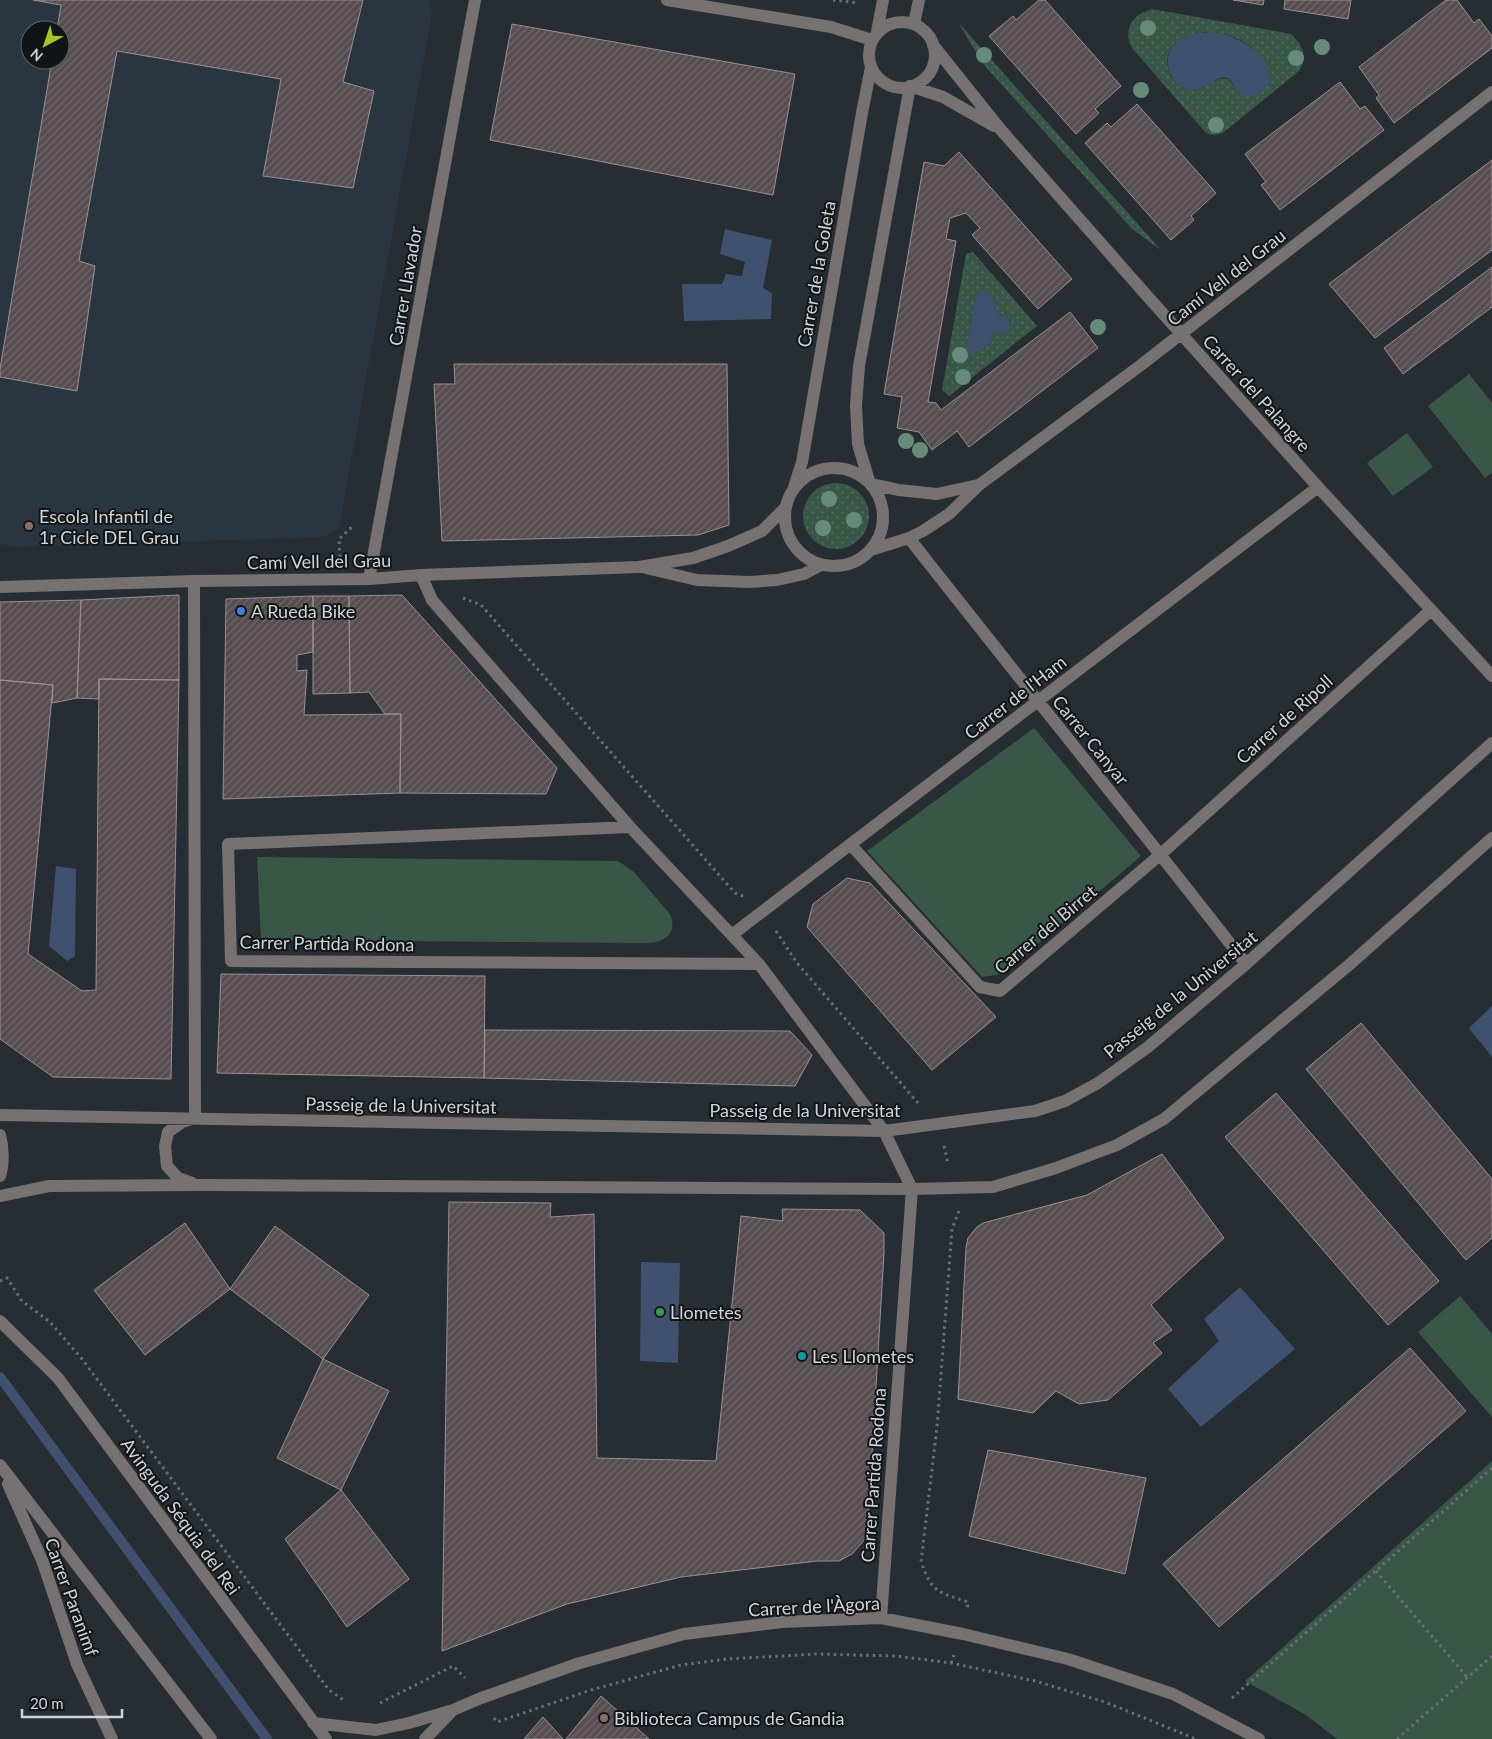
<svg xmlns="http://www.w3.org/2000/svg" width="1492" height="1739" font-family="Lato,sans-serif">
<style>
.built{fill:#293640;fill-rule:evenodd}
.grass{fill:url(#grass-dots);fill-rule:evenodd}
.park{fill:#395747}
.water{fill:#3f516e}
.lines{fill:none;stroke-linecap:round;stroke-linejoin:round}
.stream{stroke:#3f516e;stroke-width:10}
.building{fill:url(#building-hatch);stroke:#9b9094}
.path{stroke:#697075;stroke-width:3;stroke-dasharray:2.5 4;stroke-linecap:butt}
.minor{stroke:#777271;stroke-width:12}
.tree{fill:#658c7a}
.education-dot{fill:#8d6e63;stroke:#121517;stroke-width:2}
.shop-dot{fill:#3f7fe0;stroke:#121517;stroke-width:2}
.leisure-dot{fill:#2e9e5b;stroke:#121517;stroke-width:2}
.culture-dot{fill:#0f9aa8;stroke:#121517;stroke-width:2}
.labels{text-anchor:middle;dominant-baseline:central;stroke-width:4;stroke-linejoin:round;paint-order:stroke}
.street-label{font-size:18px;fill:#d0d5d8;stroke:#121517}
.poi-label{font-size:18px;fill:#d0d5d8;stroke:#121517;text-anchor:start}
</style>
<defs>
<pattern id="grass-dots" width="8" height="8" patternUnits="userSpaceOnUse" patternTransform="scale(1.25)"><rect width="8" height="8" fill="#395747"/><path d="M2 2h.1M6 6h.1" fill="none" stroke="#556e61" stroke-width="1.8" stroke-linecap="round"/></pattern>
<pattern id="building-hatch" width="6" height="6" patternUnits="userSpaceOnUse" patternTransform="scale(1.25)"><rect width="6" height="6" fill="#574d51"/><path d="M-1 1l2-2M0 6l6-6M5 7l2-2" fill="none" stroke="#6e6669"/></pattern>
</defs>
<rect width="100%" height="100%" fill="#262d33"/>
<path class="built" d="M0,0H429L432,14L339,528L324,537L18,547L0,544ZM30,30H60V60H30Z"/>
<path class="grass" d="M1152,9L1291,34C1303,45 1308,57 1299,71L1224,132C1217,136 1212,136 1205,132L1132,48C1122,29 1133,14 1152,9ZM1205,32C1234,32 1254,44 1268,69L1259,94C1239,100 1239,90 1228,79C1215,76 1208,88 1195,90L1171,77C1158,47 1181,37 1205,32Z
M958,22L1161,250L1132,229L983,64Z
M973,252L1037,326L949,396L942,390L966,254ZM975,299L998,316L1005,315L1009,318L1011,325L994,333C991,348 980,351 967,351Z
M803 516a33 33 0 1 1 66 0a33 33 0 1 1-66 0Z"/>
<path class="park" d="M1469,374L1492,403V473L1485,478L1428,406Z
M1407,433L1433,467L1393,496L1367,463Z
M1034,728L1141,856L1002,974L982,977L867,851Z
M257,857L618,861L634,872L670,914C677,932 668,940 651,943L261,940Z
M1460,1296L1492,1334V1417L1418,1332Z
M1492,1461V1739H1337L1306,1715L1245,1681Z"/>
<path class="water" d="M1215,32C1235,35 1275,55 1269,81C1267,87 1263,92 1257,95C1236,102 1236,82 1227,78C1214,74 1206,96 1185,88C1166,80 1161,54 1178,41C1188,34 1202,32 1215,32Z
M725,229L772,240L763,288L772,293L771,319L684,321L682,284H722L726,274L742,276L745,262L720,254Z
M982,291C992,296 998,305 998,316L1005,315L1009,318L1011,325L1009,331L999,335L994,333C992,346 981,350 970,354L967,351V348L975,299L978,293Z
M56,866L76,869L75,956L67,961L49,946Z
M1492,1006V1057L1469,1028Z
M641,1262L680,1263L678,1363L640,1361Z
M1240,1287L1295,1349L1201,1427L1168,1389L1219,1341L1204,1319Z"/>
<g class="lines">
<path class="stream" d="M0,1377L267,1739"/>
</g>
<path class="building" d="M33,0H363L343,82L374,91L353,188L263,176L281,79L117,51L79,261L95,266L77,391L0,377V369L52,60H60V30H57L61,5Z
M1039,0H1045L1121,86L1095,109L1099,113L1076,134L989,36L1013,16L1016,20Z
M1233,0H1264L1263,5Z
M1285,0H1351L1348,19L1284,9Z
M1446,0H1457L1474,23L1479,19L1492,36V48L1394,123L1376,98L1379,95L1359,67Z
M512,24L795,74L773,195L490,140Z
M1340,82L1360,109L1365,106L1384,130L1280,210L1261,185L1266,182L1245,154Z
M1137,104L1216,193L1191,216L1194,220L1171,240L1085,143L1107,123L1111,127Z
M959,152L1072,279L1038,309L972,235L980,228L966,213L950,218L946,239L956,241L928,402L936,403L941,410L1070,312L1098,348L969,447L957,431L932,450L919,432L897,428L902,397L884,394L924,162L944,166Z
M1492,160V250L1375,338L1329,284Z
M1492,267V307L1403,374L1384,348Z
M454,364H727L729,525L698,535L442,541L434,384H455Z
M179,595V680L99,679V699L77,698L81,600Z
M402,595L557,768L546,794L400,793L401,714H385L369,692L350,693L349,596Z
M313,596V652L297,655V671L307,670L304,715L401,714L400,793L223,799L226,599Z
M313,596H349L350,693L313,694Z
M81,600L77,698L52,703L53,685L0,680V602Z
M99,679L179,680L171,1079L53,1077L0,1039V680L53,685L28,954L82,991L96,990Z
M847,878L870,883L996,1017L932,1070L807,927L813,904Z
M221,974L485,976L484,1078L217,1073Z
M1361,1023L1492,1179V1238L1466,1260L1306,1069Z
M485,1030L790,1031L812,1055L795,1086L484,1078Z
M1276,1093L1439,1281L1388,1325L1225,1137Z
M1162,1154L1224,1238L1151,1305L1172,1330L1153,1343L1162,1353L1108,1400L1079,1404L1056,1391L1033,1413L958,1399L966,1248L968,1238L977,1227L983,1223L1087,1195Z
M449,1202L551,1203L550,1217L594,1214L597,1458L716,1461L741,1216L783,1221L782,1209L860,1210L884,1233V1253L867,1537L852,1554L839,1561H817L681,1577L567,1604L442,1651Z
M185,1223L230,1289L145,1355L94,1290Z
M275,1226L369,1295L323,1359L230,1289Z
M1410,1348L1466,1411L1219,1627L1163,1564Z
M323,1359L389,1391L341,1490L277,1458Z
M988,1450L1146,1478L1125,1574L969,1536Z
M341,1490L409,1579L347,1627L285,1539Z
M601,1696L649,1739H566Z
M543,1717L563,1739H524Z"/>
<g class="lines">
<path class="path" d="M833,0L858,3
M340,557L339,539L354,525
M463,598L481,605L735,893L743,896
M776,931L797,963L918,1103
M944,1146L948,1164
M959,1211L952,1229L937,1427L921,1562C933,1593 937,1592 968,1602L967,1611
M0,1281L7,1278L22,1301L50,1322L82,1359L329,1690L345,1701
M1376,1571L1467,1677
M951,1663L954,1655
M1232,1698L1492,1468
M380,1703L453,1666L465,1678
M494,1718L497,1722L591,1690L681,1665L727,1659L816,1654L896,1656L951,1663L1035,1681L1105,1702L1196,1739
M1397,1739L1492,1656"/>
<path class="minor" d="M667,0L831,27L872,40
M869 55a33 33 0 1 1 66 0a33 33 0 1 1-66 0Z
M914,24L919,0
M877,32L883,0
M933,45L1001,130L1149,298L1318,487L1492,676
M785 517a49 49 0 1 1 98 0a49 49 0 1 1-98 0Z
M870,484L858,444L856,405L859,366L910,86L943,97L994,126
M870,484L899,490L937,494L978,485
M794,487L802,462L862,113L871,67
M909,538C1021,681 1135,821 1246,964
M871,550L909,538L923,531L949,514L979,485L1141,365L1492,92
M646,568L697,580L749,582L777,580L804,574L821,565
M421,575L432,600L630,827L759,964L884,1131L912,1189L881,1618
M369,579L475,0
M0,587L194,581L369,579L421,575L639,567L693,558L728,546L762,531L785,508
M630,827L228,844L231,961L759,964
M851,845L980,987L1000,991L1161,854L1431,610
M733,934L1318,487
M0,1115L884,1131L1035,1111L1065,1101L1098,1083L1148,1047L1246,964L1492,743
M0,1135C3,1146 4,1164 0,1176
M192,1183L178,1178L167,1166L165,1146L168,1132L182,1122L195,1118L194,581
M0,1196L49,1186L202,1185L912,1189L993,1187L1056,1168L1117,1145L1164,1119L1349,965L1492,838
M0,1321L58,1378L326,1739
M0,1465L211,1739
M8,1484L42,1560L77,1664L112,1739
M313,1723L376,1730L409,1723L453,1710L481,1698L580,1663L684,1634L782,1622L881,1618L963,1634L1068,1659L1173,1694L1259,1739
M425,1739L451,1712"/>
</g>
<g class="tree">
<circle cx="1148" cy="28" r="8"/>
<circle cx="1322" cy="47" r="8"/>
<circle cx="984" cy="55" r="8"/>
<circle cx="1296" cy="58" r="8"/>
<circle cx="1141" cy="90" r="8"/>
<circle cx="1216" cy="125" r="8"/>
<circle cx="1098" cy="327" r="8"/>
<circle cx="960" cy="355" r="8"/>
<circle cx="963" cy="377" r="8"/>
<circle cx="906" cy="441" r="8"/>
<circle cx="920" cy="450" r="8"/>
<circle cx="829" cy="499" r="8"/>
<circle cx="854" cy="520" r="8"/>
<circle cx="823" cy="528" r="8"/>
</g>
<g class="education-dot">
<circle cx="29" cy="526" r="5"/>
<circle cx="604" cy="1718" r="5"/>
</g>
<circle class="shop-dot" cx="241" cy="611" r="5"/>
<circle class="leisure-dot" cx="660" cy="1312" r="5"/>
<circle class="culture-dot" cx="802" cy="1356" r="5"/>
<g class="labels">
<g class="street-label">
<text transform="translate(816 274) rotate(-80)">Carrer de la Goleta</text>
<text transform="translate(1226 277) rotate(-38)">Camí Vell del Grau</text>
<text transform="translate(405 286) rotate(-80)">Carrer Llavador</text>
<text transform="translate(1257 393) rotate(48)">Carrer del Palangre</text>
<text transform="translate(319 561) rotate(-1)">Camí Vell del Grau</text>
<text transform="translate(1015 697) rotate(-38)">Carrer de l'Ham</text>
<text transform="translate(1284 719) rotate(-42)">Carrer de Ripoll</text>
<text transform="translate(1091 740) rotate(51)">Carrer Canyar</text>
<text transform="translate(1045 929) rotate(-40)">Carrer del Birret</text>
<text transform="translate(327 943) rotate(1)">Carrer Partida Rodona</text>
<text transform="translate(1180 994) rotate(-39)">Passeig de la Universitat</text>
<text transform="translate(401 1105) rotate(1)">Passeig de la Universitat</text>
<text x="805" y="1110">Passeig de la Universitat</text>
<text transform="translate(873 1475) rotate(-86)">Carrer Partida Rodona</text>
<text transform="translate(181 1516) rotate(54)">Avinguda Séquia del Rei</text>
<text transform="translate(72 1597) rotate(70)">Carrer Paranimf</text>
<text transform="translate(814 1606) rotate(-3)">Carrer de l'Àgora</text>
</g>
<g class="poi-label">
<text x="39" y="516">Escola Infantil de<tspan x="39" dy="21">1r Cicle DEL Grau</tspan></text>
<text x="251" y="611">A Rueda Bike</text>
<text x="670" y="1312">Llometes</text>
<text x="812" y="1356">Les Llometes</text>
<text x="614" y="1718">Biblioteca Campus de Gandia</text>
</g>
</g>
<g transform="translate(45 45) rotate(220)"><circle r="24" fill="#121517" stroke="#5e6264"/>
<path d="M0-4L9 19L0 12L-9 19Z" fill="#a4c825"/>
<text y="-8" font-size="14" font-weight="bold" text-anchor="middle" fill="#d0d5d8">N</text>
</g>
<path d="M22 1709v8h100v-8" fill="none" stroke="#d0d5d8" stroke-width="2.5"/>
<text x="30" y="1709" font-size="15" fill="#d0d5d8" stroke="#121517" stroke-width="4" paint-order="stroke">20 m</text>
</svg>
